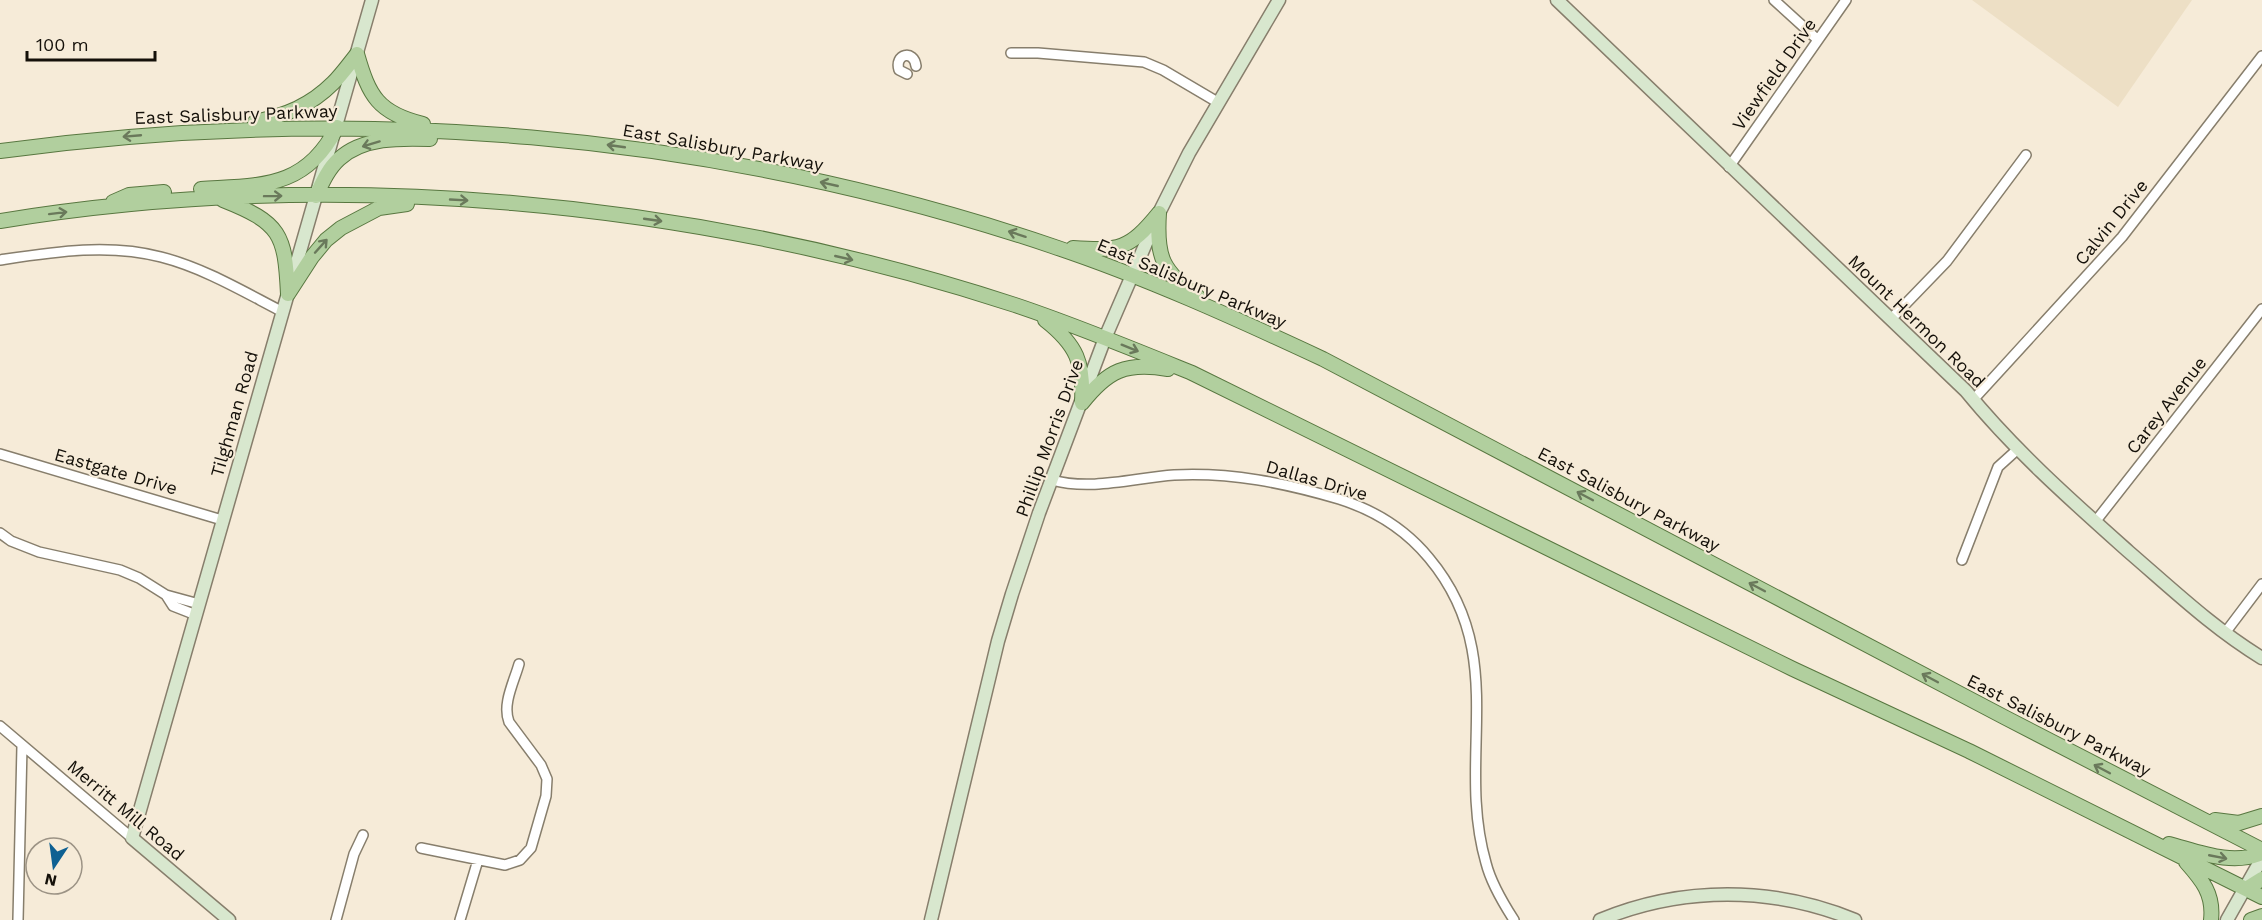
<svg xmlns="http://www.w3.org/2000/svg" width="2262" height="920" font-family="'Work Sans',sans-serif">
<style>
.built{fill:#eddfc5}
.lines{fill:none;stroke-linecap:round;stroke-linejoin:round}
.street-casing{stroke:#877e6c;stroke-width:12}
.secondary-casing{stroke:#877e6c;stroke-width:15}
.primary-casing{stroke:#587740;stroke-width:16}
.street{stroke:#fff;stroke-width:9}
.secondary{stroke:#d8e7ce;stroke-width:12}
.primary{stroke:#b1cf9e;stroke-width:14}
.oneway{stroke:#6a795b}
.labels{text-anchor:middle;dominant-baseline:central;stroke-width:4.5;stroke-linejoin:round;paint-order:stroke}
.street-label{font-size:18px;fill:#141009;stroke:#f6ebd8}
</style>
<rect width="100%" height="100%" fill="#f6ebd8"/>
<path class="built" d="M1972,0H2192L2118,107Z"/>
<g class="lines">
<g class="street-casing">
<path id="street" d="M1774,0L1818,40
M1011,53H1038L1144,62L1163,70L1219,103
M907,74L899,70C894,54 914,49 916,66
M1729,167L1846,0
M0,260C53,252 108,243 161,257C204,268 244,292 283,312
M1891,319L1947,261L2026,155
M1973,400L2122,237L2262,56
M0,454L222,520
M1052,480C1091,491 1134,478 1174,475C1231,472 1285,483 1339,499C1374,510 1406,530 1429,558C1511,656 1455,756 1486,863C1491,883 1503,903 1514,920
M2095,522L2262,309
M0,533L11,541L39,552L120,570L139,578L166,595L199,604
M1962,560L1998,467L2019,448
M166,595L173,606L196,615
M2225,633L2262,584
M0,726L132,838
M421,848L505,865L520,860L531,848L546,796L547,779L541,765L509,722C502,704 514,682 519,664
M18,920L22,746
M336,920L354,854L363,835
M460,920L478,860"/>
</g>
<g class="secondary-casing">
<path id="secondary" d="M1557,0L1966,391C2014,450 2073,502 2129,552C2172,589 2214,629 2262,658
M229,920L132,838L372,0
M931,920L998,641L1012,594L1039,513L1105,338L1159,213L1189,153L1279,0
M1600,920C1682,886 1773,886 1855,920
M2227,920L2262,858"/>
</g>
<g class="primary-casing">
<path id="primary" d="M357,54C369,96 378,113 423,124
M255,122C286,115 310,106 333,83C342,74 349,64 357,54
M0,151C356,103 711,131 1052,246C1145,277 1235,318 1323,359L2006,718L2262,850
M201,189C261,185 306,189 337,127
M316,196C322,183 328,169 339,159C363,137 400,138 430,139
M223,200C281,223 285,234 288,294
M113,202L129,195L164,192
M1159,213C1156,257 1162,271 1198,297
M0,221C334,166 694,200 1015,305C1075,325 1133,349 1192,373L1793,669L1969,751L2262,897
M1073,248C1119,251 1129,250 1159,213
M288,294L312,257L326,240L341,228L379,208L407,204
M1045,320C1077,345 1084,363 1082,403
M1082,403C1108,370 1126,362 1168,369
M2215,820L2239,823L2262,816
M2169,844C2199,852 2232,866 2262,853
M2186,862C2202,880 2214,894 2211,920
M2246,889L2262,879
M2251,920L2262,916"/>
</g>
<use href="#street" class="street"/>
<use href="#secondary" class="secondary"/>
<use href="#primary" class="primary"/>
</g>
<defs><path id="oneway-shaft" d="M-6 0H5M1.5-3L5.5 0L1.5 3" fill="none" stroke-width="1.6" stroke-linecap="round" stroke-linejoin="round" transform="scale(1.5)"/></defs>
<g class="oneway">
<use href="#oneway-shaft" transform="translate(132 136) rotate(175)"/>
<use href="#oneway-shaft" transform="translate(371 144) rotate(163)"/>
<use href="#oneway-shaft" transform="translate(616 146) rotate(-172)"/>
<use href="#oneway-shaft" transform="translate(829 184) rotate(-167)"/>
<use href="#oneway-shaft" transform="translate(273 196) rotate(-1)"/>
<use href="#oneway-shaft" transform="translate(459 200) rotate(3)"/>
<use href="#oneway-shaft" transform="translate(58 213) rotate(-7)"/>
<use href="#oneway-shaft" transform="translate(653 220) rotate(8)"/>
<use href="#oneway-shaft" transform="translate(1017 234) rotate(-162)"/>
<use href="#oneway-shaft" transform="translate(321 246) rotate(-48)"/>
<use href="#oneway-shaft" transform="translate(844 258) rotate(13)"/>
<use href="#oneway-shaft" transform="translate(1130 348) rotate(22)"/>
<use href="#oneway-shaft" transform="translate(1585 496) rotate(-152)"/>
<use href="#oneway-shaft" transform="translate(1757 587) rotate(-152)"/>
<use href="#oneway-shaft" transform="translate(1930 678) rotate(-152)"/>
<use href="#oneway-shaft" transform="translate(2102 769) rotate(-152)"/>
<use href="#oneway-shaft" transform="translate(2218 857) rotate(11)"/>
</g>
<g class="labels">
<g class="street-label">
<text transform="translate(1774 74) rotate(-55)">Viewfield Drive</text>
<text transform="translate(236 114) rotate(-2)">East Salisbury Parkway</text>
<text transform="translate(723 147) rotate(10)">East Salisbury Parkway</text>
<text transform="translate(2111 222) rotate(-51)">Calvin Drive</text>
<text transform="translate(1192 283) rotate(23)">East Salisbury Parkway</text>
<text transform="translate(1917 321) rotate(44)">Mount Hermon Road</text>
<text transform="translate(2166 405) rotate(-52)">Carey Avenue</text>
<text transform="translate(234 414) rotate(-74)">Tilghman Road</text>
<text transform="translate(1049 438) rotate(-70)">Phillip Morris Drive</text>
<text transform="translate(116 471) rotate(16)">Eastgate Drive</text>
<text transform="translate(1317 480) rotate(16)">Dallas Drive</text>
<text transform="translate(1629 499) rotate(28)">East Salisbury Parkway</text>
<text transform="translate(2059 725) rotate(27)">East Salisbury Parkway</text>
<text transform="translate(126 810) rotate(40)">Merritt Mill Road</text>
</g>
</g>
<g transform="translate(54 866) rotate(193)"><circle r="28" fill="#f6ebd8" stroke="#9c9385" stroke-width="1.5"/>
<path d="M0-4.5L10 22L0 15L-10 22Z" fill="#0e6092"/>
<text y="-9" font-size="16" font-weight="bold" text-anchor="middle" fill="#141009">N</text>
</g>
<path d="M27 51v9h128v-9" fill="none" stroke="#141009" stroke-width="3"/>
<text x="36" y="51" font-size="18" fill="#141009" stroke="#f6ebd8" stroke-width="4.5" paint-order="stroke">100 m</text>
</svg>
